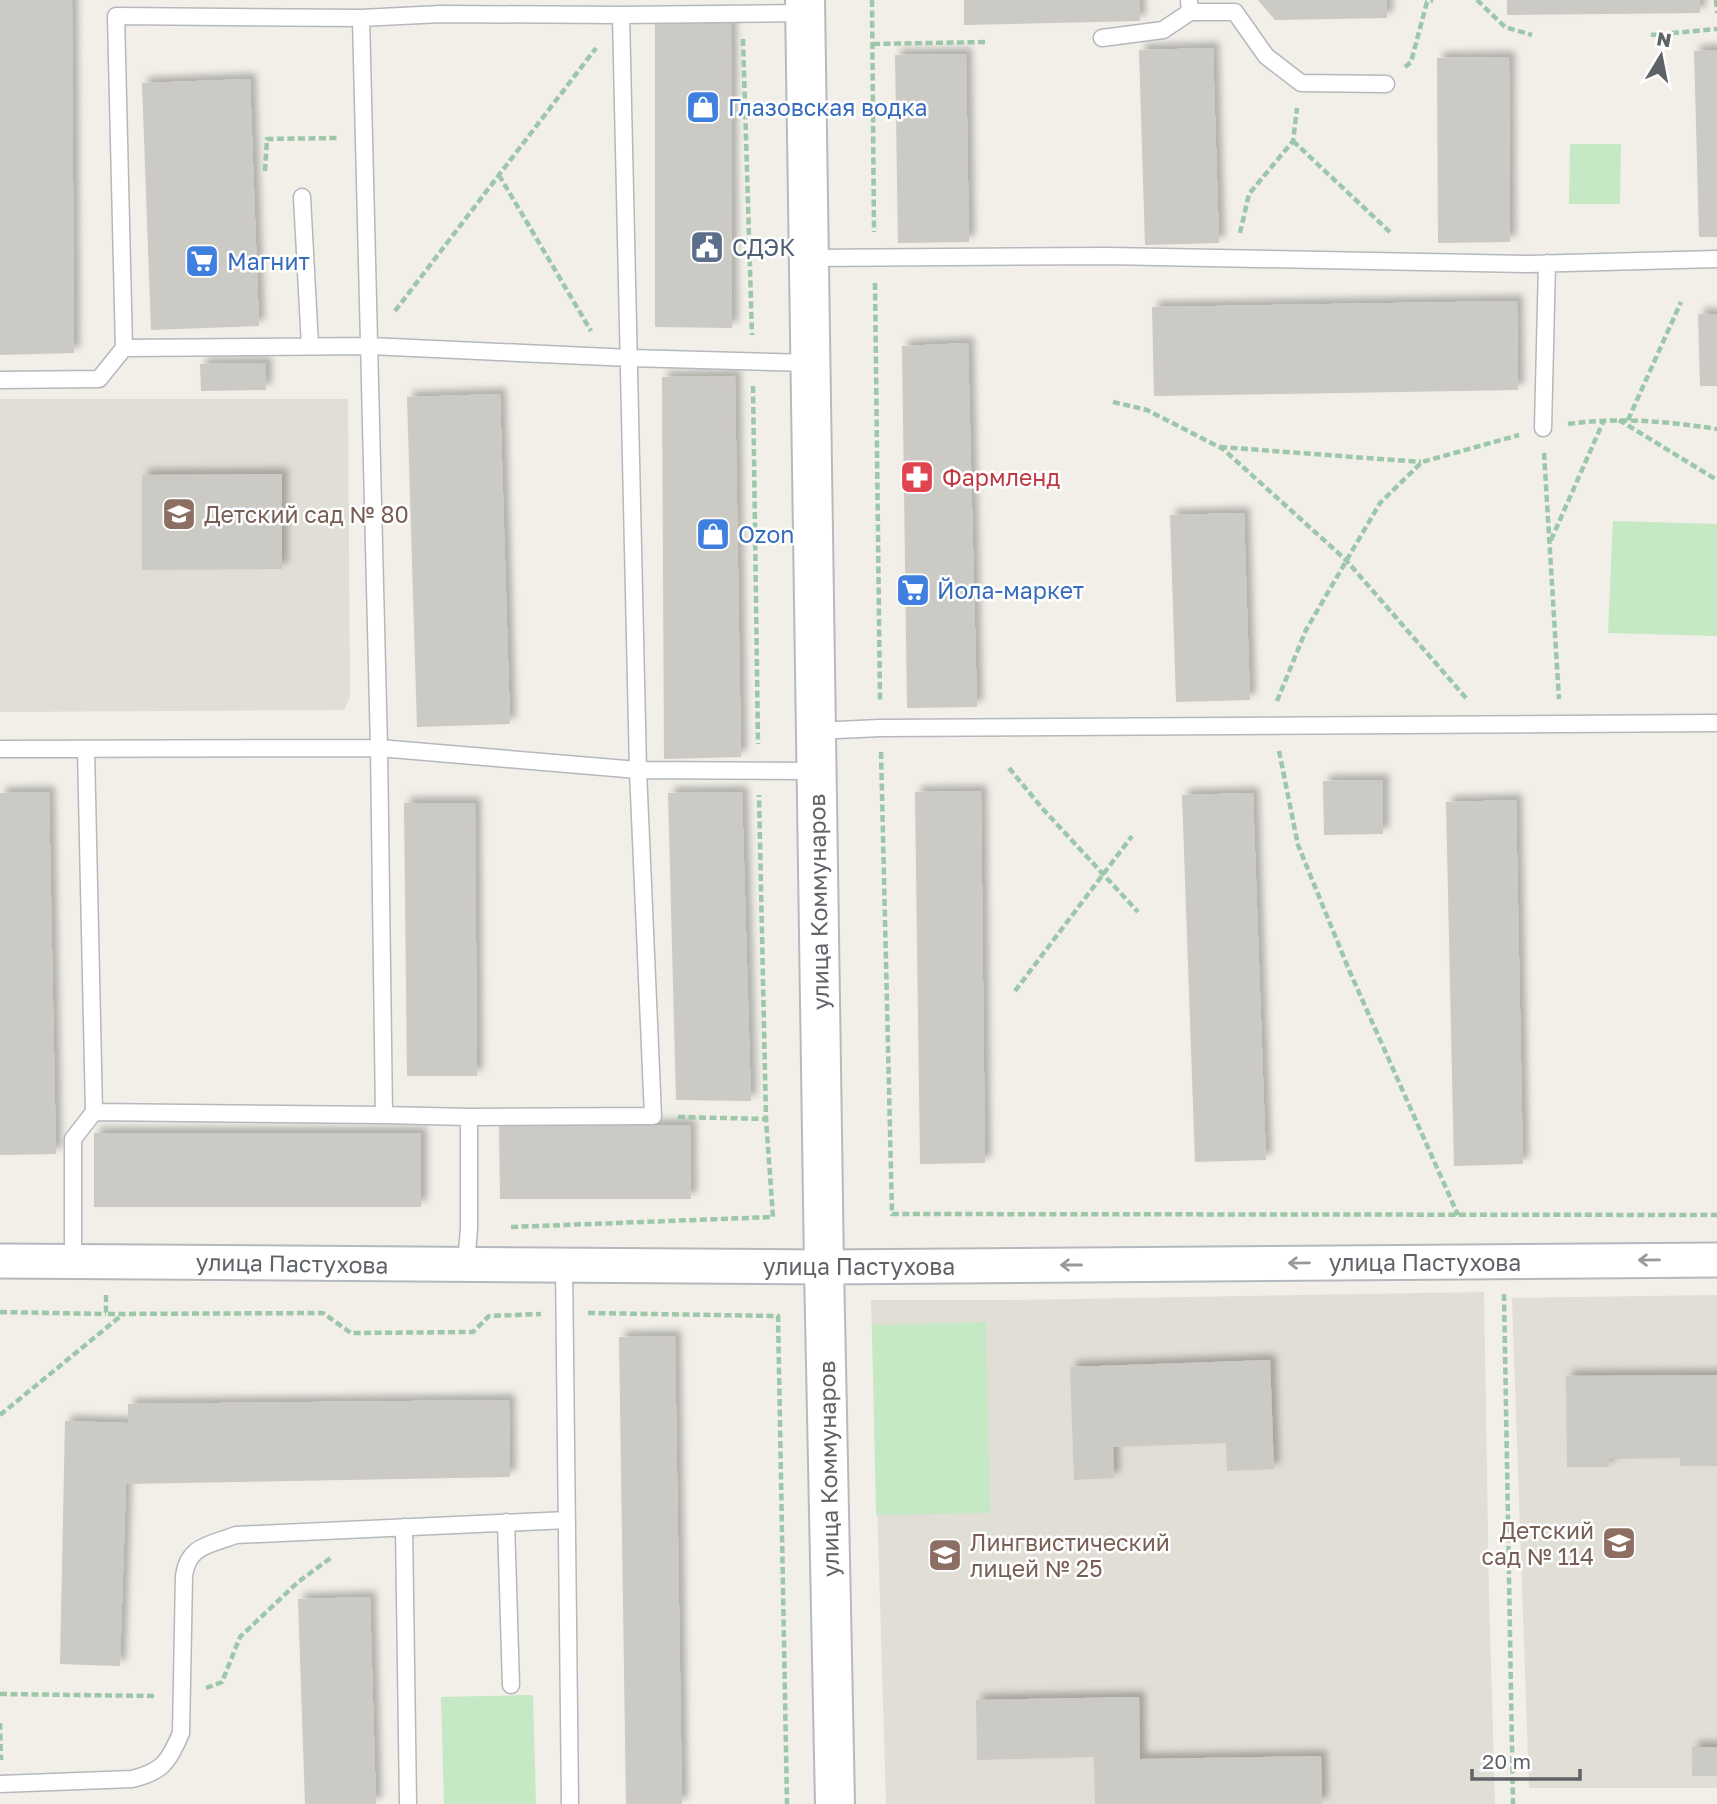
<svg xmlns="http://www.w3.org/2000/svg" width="1717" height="1804" font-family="'Golos Text',sans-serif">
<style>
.education{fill:#e1ded6}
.green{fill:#c5e8c5}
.building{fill:#cccac5;filter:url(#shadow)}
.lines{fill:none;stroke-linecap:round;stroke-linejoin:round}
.lane-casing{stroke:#b5b8bc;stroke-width:19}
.street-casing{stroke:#b5b8bc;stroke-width:37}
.secondary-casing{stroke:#b6babf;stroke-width:42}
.path{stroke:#9cc7a9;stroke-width:4.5;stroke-dasharray:7 3.5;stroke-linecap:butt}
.lane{stroke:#fff;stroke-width:16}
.street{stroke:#fff;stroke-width:33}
.secondary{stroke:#fff;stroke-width:38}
.oneway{stroke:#979a9d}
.labels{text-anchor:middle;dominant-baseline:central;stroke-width:5;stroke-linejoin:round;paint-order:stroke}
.shop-label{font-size:23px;fill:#366cbe;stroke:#fff;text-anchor:start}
.service-label{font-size:23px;fill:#4e5e75;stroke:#fff;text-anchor:start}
.health-label{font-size:23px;fill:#be3a42;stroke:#fff;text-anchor:start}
.education-label{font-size:23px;fill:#785e54;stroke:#fff;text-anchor:start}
.street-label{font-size:23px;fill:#5f6368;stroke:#fff}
</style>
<defs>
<filter id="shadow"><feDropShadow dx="6" dy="-6" stdDeviation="3.5" flood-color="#0004"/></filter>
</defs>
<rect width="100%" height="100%" fill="#f1efe8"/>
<path class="education" d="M0,399H348L350,697L344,710L0,712Z
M1484,1292L1489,1595L1495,1804H886L871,1300H1009Z
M1717,1295V1788H1529L1512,1298Z"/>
<path class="green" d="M1570,144H1621L1620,204H1569Z
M1613,521L1717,524V636L1608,633Z
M986,1322L990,1513L876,1515L872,1325Z
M533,1695L536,1804H444L441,1697Z"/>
<path class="building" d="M0,0H72L74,353L0,355Z
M964,0H1139L1140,21L964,25Z
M1258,0H1387V18L1275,20Z
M1507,0H1700V13L1507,15Z
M655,17L731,20L732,328L655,327Z
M1213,48L1219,243L1145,245L1139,50Z
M1717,50V237H1699L1694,51Z
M966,54L969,242L898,243L895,55Z
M1509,57L1510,242L1438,243L1437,58Z
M250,79L259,326L151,330L142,83Z
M1517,301L1518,390L1154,396L1152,307Z
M1698,314H1717V386H1700Z
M968,343L977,707L907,708L902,346Z
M266,363V390L201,391L200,364Z
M735,376L741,757L664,759L662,377Z
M500,394L510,724L417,727L407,397Z
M282,474V569L142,570V475Z
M1244,513L1250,700L1176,702L1170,515Z
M1383,780V834L1324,835L1323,781Z
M981,791L985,1163L920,1164L915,792Z
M49,792L56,1154L0,1155V793Z
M742,792L751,1101L676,1100L668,793Z
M1253,793L1266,1160L1195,1162L1182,795Z
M1516,800L1523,1164L1454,1166L1446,802Z
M404,803H475L477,1076H407Z
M499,1125H690L691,1199H500Z
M94,1133H421V1207H94Z
M675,1336L682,1804H626L619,1337Z
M1270,1360L1274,1469L1227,1471L1226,1443L1113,1447L1114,1478L1074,1480L1070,1367Z
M1717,1375V1466H1680V1458L1608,1459L1609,1467H1567L1566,1376Z
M509,1400L510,1477L126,1484L120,1666L60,1664L65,1421L128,1423V1404Z
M370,1597L376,1804H305L298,1599Z
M1139,1697L1140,1759L1321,1756L1322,1804H1095L1094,1757L977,1760L976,1700Z
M1692,1747H1717V1776H1692Z"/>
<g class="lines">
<g class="lane-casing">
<path id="lane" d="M1190,12H1235L1266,56L1301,83L1386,84
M621,15L805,13
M1102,38L1163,30L1190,12L1189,0
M302,197L310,346
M809,258L1108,256L1528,264L1717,259
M124,348L116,16L361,18L441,14L621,15L638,770L653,1116L469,1117V1228L466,1265
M0,380L99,379L124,348L370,346L630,358L810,363
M1543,428L1547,263
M816,731L880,728L1717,723
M0,749L379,748L638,770L816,771
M86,750L94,1112
M384,1115L469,1117
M73,1261V1139L94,1112L384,1115L379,748L361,18
M564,1265L570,1804
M506,1522L511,1685
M404,1527L408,1804
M0,1784L132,1779C162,1772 169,1762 181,1733L184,1576C188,1545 210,1545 236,1535L567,1520"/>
</g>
<g class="street-casing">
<path id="street" d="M0,1261L824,1267L1717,1260"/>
</g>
<g class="secondary-casing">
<path id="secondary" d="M805,0L824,1267L835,1804"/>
</g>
<path class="path" d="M872,0L874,232
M1477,0L1505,27L1532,35
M1716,0L1717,13
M1651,35L1717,29
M743,39L752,335
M873,44L985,42
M1405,67L1411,62L1427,2L1433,0
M1293,141L1392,234
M265,171L267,139L338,138
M499,175L591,331
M1240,233L1249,194L1293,141L1297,108
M875,283L880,701
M395,311L596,48
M753,386L758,744
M1113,402L1147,410L1223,449L1346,560L1466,698
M1619,420L1717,480
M1628,420L1681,302
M1568,424C1621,417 1664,421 1717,429
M1220,447L1421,462
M1544,453L1559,699
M1551,540L1604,420
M1277,701L1306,630L1380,503L1422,462L1519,435
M1279,751L1298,845L1349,970L1458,1215
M881,752L892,1214L1717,1215
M1009,768L1042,808L1138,912
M1015,991L1132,836
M678,1117L766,1119
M511,1227L773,1217L766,1119L759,795
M1504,1294L1513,1804
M106,1295V1314L323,1313L351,1333L473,1332L489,1316L541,1314
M0,1312L106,1314
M588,1313L778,1316L787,1804
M0,1415L122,1315
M206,1688L222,1682L240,1637L298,1582L332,1557
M0,1694L157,1696
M0,1723L1,1760"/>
<use href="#lane" class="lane"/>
<use href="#street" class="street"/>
<use href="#secondary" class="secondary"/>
</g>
<defs><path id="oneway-shaft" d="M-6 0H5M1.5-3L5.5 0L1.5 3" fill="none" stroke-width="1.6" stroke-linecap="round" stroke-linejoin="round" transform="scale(1.75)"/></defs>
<g class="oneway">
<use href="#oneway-shaft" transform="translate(1649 1260) rotate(179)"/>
<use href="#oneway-shaft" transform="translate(1299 1263) rotate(179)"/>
<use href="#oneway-shaft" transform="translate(1071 1265) rotate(180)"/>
</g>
<defs>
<g id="shop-square" transform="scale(1.75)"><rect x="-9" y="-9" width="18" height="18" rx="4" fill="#3f7fe0" stroke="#fff"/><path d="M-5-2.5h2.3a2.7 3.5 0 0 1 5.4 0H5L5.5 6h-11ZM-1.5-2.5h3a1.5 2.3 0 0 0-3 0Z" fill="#fff"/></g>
<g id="civic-square" transform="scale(1.75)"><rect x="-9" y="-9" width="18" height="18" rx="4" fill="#5c6f8a" stroke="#fff"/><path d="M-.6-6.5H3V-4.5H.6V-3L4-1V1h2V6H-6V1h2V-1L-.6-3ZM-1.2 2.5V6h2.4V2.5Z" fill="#fff"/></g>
<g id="supermarket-square" transform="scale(1.75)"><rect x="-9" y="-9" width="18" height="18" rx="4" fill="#3f7fe0" stroke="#fff"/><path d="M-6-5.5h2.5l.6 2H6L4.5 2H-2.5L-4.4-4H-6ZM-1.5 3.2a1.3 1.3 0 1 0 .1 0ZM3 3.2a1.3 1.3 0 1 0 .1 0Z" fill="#fff"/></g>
<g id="pharmacy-square" transform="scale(1.75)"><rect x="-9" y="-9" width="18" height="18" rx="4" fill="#e0444e" stroke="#fff"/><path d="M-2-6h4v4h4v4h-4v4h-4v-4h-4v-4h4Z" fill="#fff"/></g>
<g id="school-square" transform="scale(1.75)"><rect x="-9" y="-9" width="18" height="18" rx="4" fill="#8d6e63" stroke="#fff"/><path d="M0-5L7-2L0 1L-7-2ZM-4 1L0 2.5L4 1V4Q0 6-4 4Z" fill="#fff"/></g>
</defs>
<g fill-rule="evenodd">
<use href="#shop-square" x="703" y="107"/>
<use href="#civic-square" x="707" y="247"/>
<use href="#supermarket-square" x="202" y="261"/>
<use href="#pharmacy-square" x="917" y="477"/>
<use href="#school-square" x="179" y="514"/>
<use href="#shop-square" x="713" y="534"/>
<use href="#supermarket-square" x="913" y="590"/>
<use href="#school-square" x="1619" y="1543"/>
<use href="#school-square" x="945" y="1555"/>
</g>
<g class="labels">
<g class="shop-label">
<text x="728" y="107">Глазовская водка</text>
<text x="227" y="261">Магнит</text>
<text x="738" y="534">Ozon</text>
<text x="937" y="590">Йола-маркет</text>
</g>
<g class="service-label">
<text x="732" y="247">СДЭК</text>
</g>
<g class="health-label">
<text x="942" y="477">Фармленд</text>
</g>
<g class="education-label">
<text x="204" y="514">Детский сад № 80</text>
<text x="1594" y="1530" text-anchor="end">Детский<tspan x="1594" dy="26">сад № 114</tspan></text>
<text x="970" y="1542">Лингвистический<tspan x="970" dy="26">лицей № 25</tspan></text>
</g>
<g class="street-label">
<text transform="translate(818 902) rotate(-91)">улица Коммунаров</text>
<text x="1425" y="1262">улица Пастухова</text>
<text transform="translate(292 1263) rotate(1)">улица Пастухова</text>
<text x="859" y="1266">улица Пастухова</text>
<text transform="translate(828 1469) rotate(-91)">улица Коммунаров</text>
</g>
</g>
<g transform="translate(1661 56) rotate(10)" stroke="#ffffff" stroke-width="5" paint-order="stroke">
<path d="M0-5L12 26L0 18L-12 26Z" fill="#5f6368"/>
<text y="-10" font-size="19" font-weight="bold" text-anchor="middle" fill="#5f6368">N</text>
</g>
<path d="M1472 1769v10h108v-10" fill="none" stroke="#5f6368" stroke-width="3.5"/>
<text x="1482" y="1769" font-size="21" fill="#5f6368" stroke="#ffffff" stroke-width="5" paint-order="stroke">20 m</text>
</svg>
